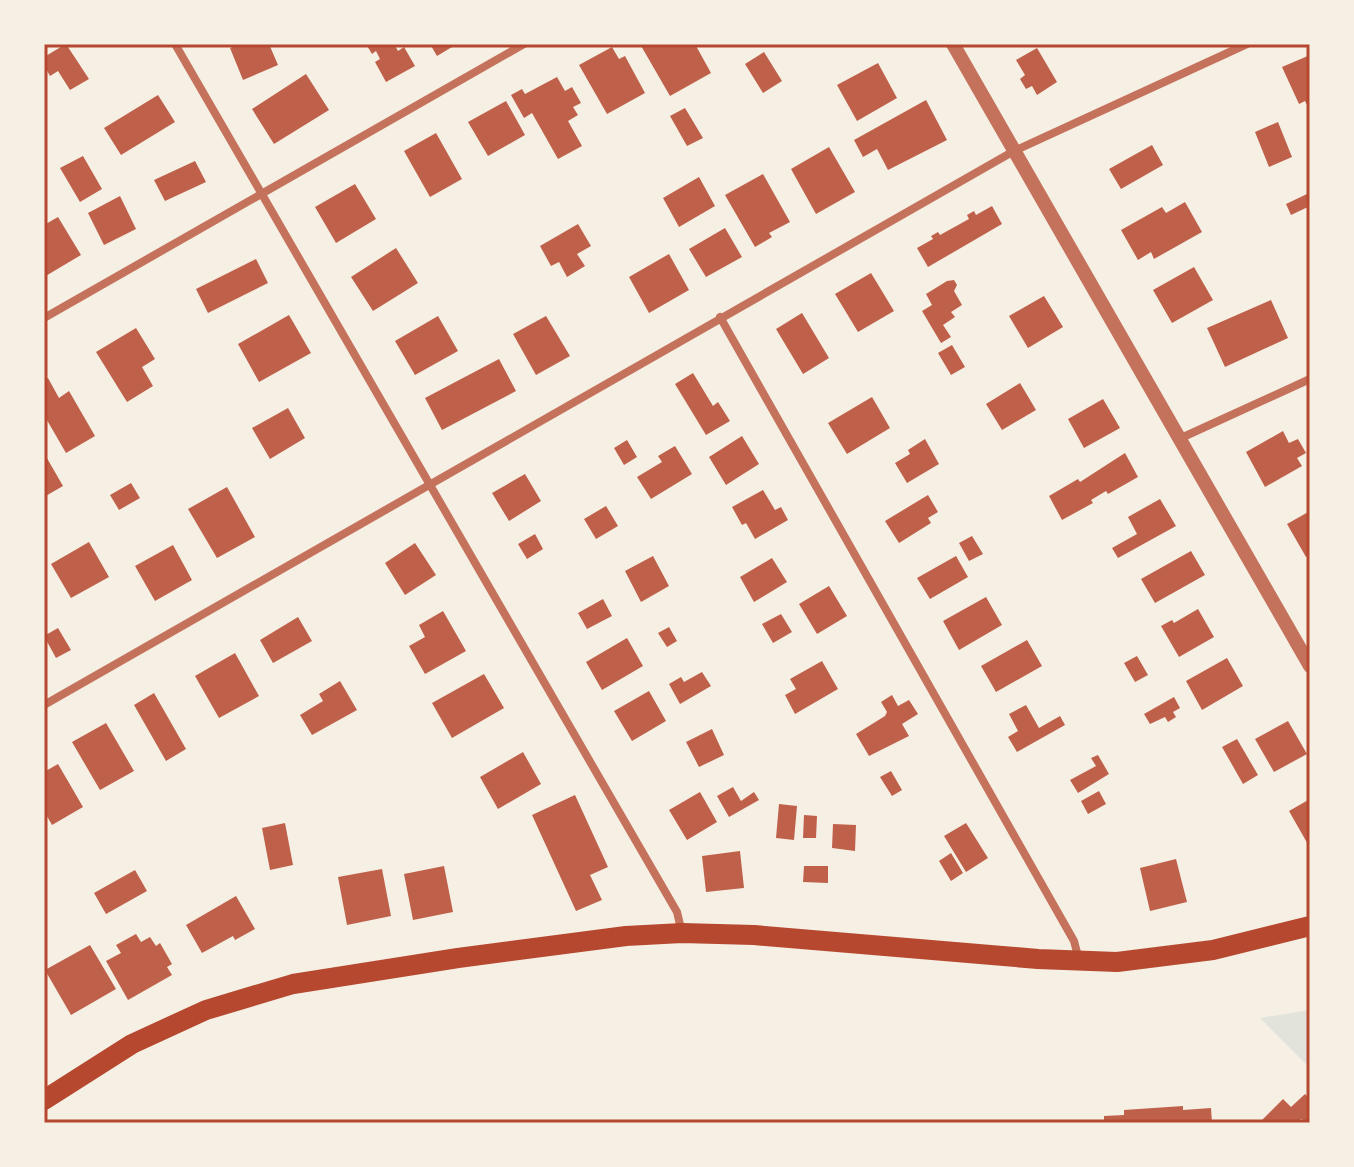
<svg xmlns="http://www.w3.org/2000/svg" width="1354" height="1167" font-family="'Archivo Narrow',sans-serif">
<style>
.green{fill:#e2e4dc}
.building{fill:#bf614a}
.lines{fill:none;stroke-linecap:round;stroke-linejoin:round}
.minor{stroke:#c5725c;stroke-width:8}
.tertiary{stroke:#c5725c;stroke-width:14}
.primary{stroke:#b5482f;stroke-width:20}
.neatline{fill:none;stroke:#b5482f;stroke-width:3}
</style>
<rect width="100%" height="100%" fill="#f6efe4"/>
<path class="green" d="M1310,1010V1068L1260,1018Z"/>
<path class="building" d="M66,44L89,79L70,90L58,71L50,76L44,65V57Z
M240,44H269L278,65L243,80L230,48Z
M366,44H394L398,51L404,47L415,66L386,82L375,62L380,59L376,51L372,54Z
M430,44H457L437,56Z
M640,44H695L711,73L670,96Z
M612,47L619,59L625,56L645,93L607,114L579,65Z
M1037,48L1057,82L1037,95L1032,86L1026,89L1020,79L1025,75L1016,60Z
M764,52L782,81L763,93L745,64Z
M1310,55V111L1305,101L1299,104L1282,67Z
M878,63L897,98L857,121L837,85Z
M306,74L329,110L274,144L252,109Z
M557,77L565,91L572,87L581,103L573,107L578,115L568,121L582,146L558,159L532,113L524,118L511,95L522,89L525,94Z
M158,95L175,122L121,155L104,128Z
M926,100L947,140L888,170L877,149L863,157L854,140Z
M506,101L525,135L488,156L468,122Z
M685,108L703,138L687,146L670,116Z
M1278,122L1292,157L1269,167L1255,132Z
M436,133L462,179L430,197L404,151Z
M1152,145L1163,165L1121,189L1109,169Z
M829,147L855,192L816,214L791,169Z
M83,156L102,189L80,202L60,168Z
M195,161L206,182L165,201L154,180Z
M763,174L790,222L769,233L772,237L755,247L725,195Z
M699,177L715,206L679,227L663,198Z
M355,184L376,219L336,243L315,207Z
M1307,194L1310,206L1291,215L1286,204Z
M120,196L136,229L104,245L88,213Z
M1185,202L1202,232L1154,259L1151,252L1138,260L1121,230L1162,207L1166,213Z
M992,206L1002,224L928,267L917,248L933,239L931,236L938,232L940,235L969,219L967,215L974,211L976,215Z
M58,217L81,255L44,277V225Z
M578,224L591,246L577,254L585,266L567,277L559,262L551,266L540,246Z
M725,228L742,257L706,277L689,249Z
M396,248L418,283L373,311L351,277Z
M669,254L689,290L649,313L629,277Z
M256,259L268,283L208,313L196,289Z
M1194,267L1213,300L1172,323L1153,290Z
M871,273L894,311L858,332L835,294Z
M954,280L957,285L954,291L962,305L951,312L955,317L943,325L951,337L941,343L922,311L932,305L926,294L947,281Z
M1044,296L1063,327L1028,348L1009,316Z
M1271,300L1288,338L1225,367L1207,328Z
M802,313L829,358L803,374L776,329Z
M289,315L311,353L259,382L238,344Z
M438,316L458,351L415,375L395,341Z
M546,316L570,356L536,375L513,334Z
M136,328L155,359L142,367L153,386L127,402L96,352Z
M952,345L965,367L951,375L938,353Z
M499,359L516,391L442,430L425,398Z
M693,373L713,406L718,402L730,421L706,435L675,384Z
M48,378L59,398L69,391L95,436L66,453L44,415V380Z
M1020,383L1036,410L1002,430L986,404Z
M872,397L890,428L847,454L828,423Z
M1103,399L1120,428L1084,448L1068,419Z
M288,408L305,438L270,459L252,428Z
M1283,431L1289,443L1298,439L1306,453L1297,458L1302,466L1265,487L1246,452Z
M742,436L759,464L726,485L709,457Z
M925,439L939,464L907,483L895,463L910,454L908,450Z
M627,440L637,457L624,465L614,448Z
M675,446L692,474L651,499L637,477L662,462L658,456Z
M44,453L63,486L44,497Z
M1125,453L1138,477L1108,494L1106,491L1091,500L1093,503L1062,520L1049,496L1078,479L1080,482Z
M525,474L541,501L509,521L492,493Z
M131,483L140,498L119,510L110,495Z
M227,487L255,537L217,558L188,509Z
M763,490L775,510L781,507L788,520L755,539L746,523L742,525L732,507Z
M928,495L938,512L928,518L931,523L899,543L885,521Z
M1160,499L1176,526L1118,558L1112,548L1137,534L1128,517Z
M606,506L618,526L596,539L584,519Z
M1310,511V555L1306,557L1287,524Z
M535,534L543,549L527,559L518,544Z
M972,536L983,554L969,561L959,543Z
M89,542L109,577L71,598L51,564Z
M415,543L436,575L405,595L385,563Z
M173,545L192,580L155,601L135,566Z
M1191,551L1205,575L1155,603L1141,579Z
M653,556L669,586L641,602L625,571Z
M956,556L968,577L930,599L917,578Z
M772,558L787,582L754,602L740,577Z
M829,586L847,616L817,634L799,604Z
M986,597L1002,625L959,650L943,621Z
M603,599L612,616L587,629L578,613Z
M1198,609L1214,637L1179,657L1161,626L1172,620L1174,623Z
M443,611L466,651L425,674L409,646L425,637L419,625Z
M781,614L792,632L773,643L762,624Z
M298,617L312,641L273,663L260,640Z
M669,627L677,641L667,647L658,633Z
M58,628L71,650L56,658L44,636Z
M627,638L643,666L602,690L586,662Z
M1027,640L1042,666L996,692L981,666Z
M235,653L259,696L219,718L195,676Z
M1137,656L1148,675L1135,682L1124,663Z
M1227,658L1243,686L1202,710L1186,681Z
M822,661L838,689L795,714L785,695L796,689L790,679Z
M702,672L711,686L680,704L669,684L681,677L684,682Z
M484,674L504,708L452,738L432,703Z
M340,681L357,710L312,735L300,715L323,701L319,694Z
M649,691L666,721L632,741L614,711Z
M154,693L186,749L166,761L134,705Z
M892,695L898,706L909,700L918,714L902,724L909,736L869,756L856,734L885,716L887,712L881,702Z
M1174,697L1180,708L1173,712L1176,717L1168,722L1165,717L1150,724L1144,714Z
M1026,705L1039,728L1060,716L1065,725L1017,752L1008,737L1018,731L1009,714Z
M1288,721L1307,754L1274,772L1255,739Z
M106,723L134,771L100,790L72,742Z
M712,729L724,755L699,767L686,742Z
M1237,739L1258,775L1243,784L1222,747Z
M523,752L541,784L498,809L480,777Z
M1098,755L1109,774L1078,793L1070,780L1096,766L1091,758Z
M58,764L83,807L52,825L44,811V772Z
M891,771L902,790L892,796L880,777Z
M733,787L741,801L754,792L759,800L729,817L717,796Z
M1099,791L1106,804L1088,814L1081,801Z
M700,792L717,822L687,840L669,810Z
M575,795L608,867L590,875L602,900L576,911L532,815Z
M1310,799V848L1289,811Z
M779,804L797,806L794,840L776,838Z
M804,815L817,816L816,838H803Z
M285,823L293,865L270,870L262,828Z
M966,823L988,858L966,872L944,836Z
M833,824L856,825L855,851L832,848Z
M740,851L744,888L706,892L702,856Z
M951,853L963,873L951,881L939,861Z
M1176,859L1187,902L1150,911L1140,868Z
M444,866L453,912L413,920L404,874Z
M804,866H828V883L803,882Z
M382,869L391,916L347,925L338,877Z
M135,870L147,891L106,914L94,893Z
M236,896L255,929L235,940L233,936L202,953L186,925Z
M136,934L141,942L150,937L156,946L160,943L172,964L167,967L172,975L128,1000L106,961L121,953L116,945Z
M90,945L116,989L71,1015L45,970Z
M1305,1094L1310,1099V1123L1301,1119L1297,1123H1259L1283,1099L1291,1107Z
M1183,1106V1110L1211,1108L1212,1123H1104V1116L1124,1115V1110Z"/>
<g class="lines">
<path class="minor" d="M175,44L677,912L682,933
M720,317L1074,941L1079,960
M44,318L524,44
M1181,438L1310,379
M44,705L1014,151L1247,44"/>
<path class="tertiary" d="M953,44L1310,666"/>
<path class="primary" d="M44,1100L132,1044L206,1010L293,984L458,958L626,936L682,933L754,935L1038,959L1117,962L1213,950L1310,926"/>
</g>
<rect width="1354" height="1167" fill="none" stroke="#f6efe4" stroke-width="92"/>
<rect x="46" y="46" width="1262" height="1075" class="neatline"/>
</svg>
